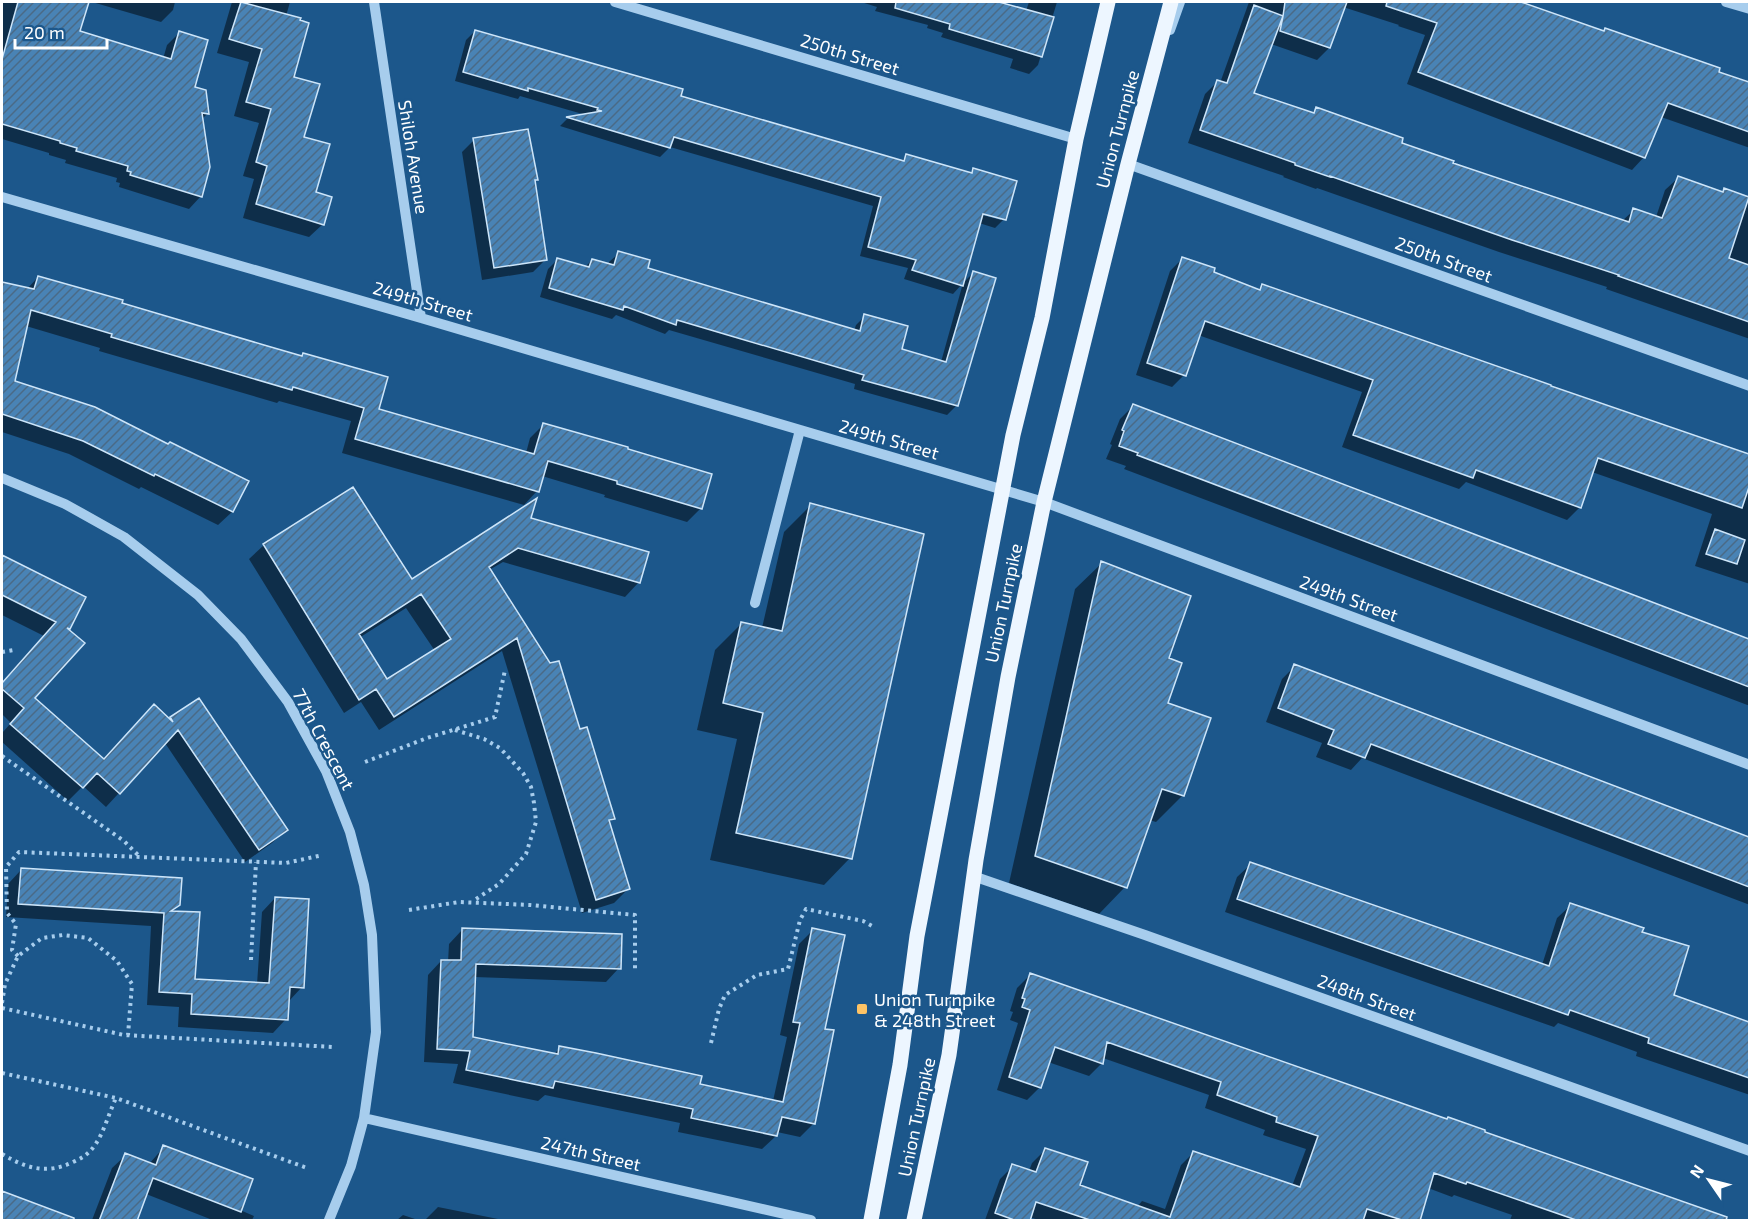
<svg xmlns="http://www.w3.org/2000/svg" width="1751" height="1222" font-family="'Exo 2',sans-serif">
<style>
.shadow{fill:#0007;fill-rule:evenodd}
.building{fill:url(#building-hatch);stroke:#cde5f9;stroke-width:1.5;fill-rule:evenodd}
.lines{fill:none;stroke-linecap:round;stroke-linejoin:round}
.path{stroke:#a7cded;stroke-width:4;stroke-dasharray:3 4.5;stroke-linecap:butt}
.minor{stroke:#a7cded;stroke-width:10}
.major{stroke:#edf6ff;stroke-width:15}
.poi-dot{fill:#fdc365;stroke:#1c578b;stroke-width:2}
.labels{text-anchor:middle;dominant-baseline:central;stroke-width:5;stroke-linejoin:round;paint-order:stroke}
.street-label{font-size:18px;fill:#fff;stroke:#1c578b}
.poi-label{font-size:18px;fill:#fff;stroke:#1c578b;text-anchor:start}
</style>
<defs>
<pattern id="building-hatch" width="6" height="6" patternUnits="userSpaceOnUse" patternTransform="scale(1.5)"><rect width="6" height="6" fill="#4983b5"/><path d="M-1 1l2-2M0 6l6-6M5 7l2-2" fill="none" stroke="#4a6a86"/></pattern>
</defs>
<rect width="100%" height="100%" fill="#1c578b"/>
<path class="shadow" d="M2,2H88L78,32L163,59L167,45L179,33L193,88L204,91L207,114L202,119L201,196L189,209L119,187L120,183L116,182L117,178L65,163L66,160L49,155V153L2,139Z
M92,2H175L173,10L161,22Z
M232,2H290L286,16L292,78L314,193L323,224L309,237L243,218L254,179L243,176L259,123L234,116L249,62L217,53Z
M861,2H993L1026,11L1029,2H1057L1038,65L1029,74L1010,68L1013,59L941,37L943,33L927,28L928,25L875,11L877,7Z
M1249,2H1515L1750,82V148L1661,117L1644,157L1632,170L1407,84L1425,35L1398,26L1399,25L1343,7L1329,48L1317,60L1271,44L1252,94L1311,114L1317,108L1400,144L1451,164L1622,221L1634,210L1656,217L1665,190L1678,178L1721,193L1725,190L1750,198V339L1606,289L1607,287L1499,252L1317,188L1316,189L1283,177L1284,176L1188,143L1205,94L1217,82L1220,83Z
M475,31L679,97L901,161L907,156L970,174L974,170L1004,219L995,228L979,223L962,284L973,273L995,279L956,406L947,415L854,389L855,384L669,330L665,334L616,315L612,319L540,297L548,269L557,260L585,267L592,260L609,265V262L619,253L646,269L854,331L856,325L865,316L900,350L941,362L963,283L953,294L904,279L908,268L860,256L873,206L670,147L660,157L560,126L567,119L586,115L520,96L518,99L455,81L466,40ZM976,210L1001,217V220L975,213Z
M474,140L536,180L534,182L546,259L533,272L482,280L462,152Z
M1182,259L1212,273L1257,291L1262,286L1750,455V584L1695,566L1712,514L1592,472L1579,508L1567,520L1466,482L1459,489L1342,447L1362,392L1198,335L1184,375L1172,387L1136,375L1170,271Z
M38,277L120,305L301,357L303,354L377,410L526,453L530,438L544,424L701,508L687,522L604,497L605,495L542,476L537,491L524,505L342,453L351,421L279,401L277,403L99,351L100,348L26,326L13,382L247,482L232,512L218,525L141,487L139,489L69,454L2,432V285L3,284L27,289Z
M1133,406L1750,641V706L1124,469L1126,466L1106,459L1112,445L1110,444L1120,419Z
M811,505L850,858L824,885L710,860L737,739L697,730L715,650L741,624L762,628L784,532Z
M529,519L639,582L625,597L503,562L489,570L579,731L613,818L608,823L628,889L614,903L582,913L502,651L379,730L361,702L344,713L249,559L264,545L411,581ZM406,608L435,651L387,681L359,638Z
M2,557L84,597L33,698L104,761L198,700L286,830L272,843L245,862L165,743L106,807L83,786L68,801L2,742V733L11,723L2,714V684L44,636L2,615Z
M1102,563L1167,659L1166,704L1209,719L1182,796L1156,822L1149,820L1125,887L1099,914L1009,883L1075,589Z
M1295,666L1750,839V905L1362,758L1351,770L1316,757L1322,743L1266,722L1282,679Z
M1251,864L1542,965L1557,918L1571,905L1640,933L1672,996L1750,1023V1095L1636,1056L1637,1052L1558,1023L1554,1027L1225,912L1237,877Z
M21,870L178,904L170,912L194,981L257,984L262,912L275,898L302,987L289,1001L286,1019L273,1033L178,1027L179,1007L147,1005L151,926L6,917L8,884Z
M462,930L619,968L606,982L474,977L472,1038L553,1055L560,1048L698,1085L773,1101L787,1037L780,1035L799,944L813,930L824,1030L814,1123L800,1137L777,1132L776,1136L762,1149L678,1132L680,1123L545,1095L538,1101L453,1083L458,1064L424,1062L428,975L441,961L448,962L449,944Z
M1030,975L1483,1133L1716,1220H1510L1512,1215L1454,1195L1452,1197L1428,1188L1418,1220H1039L1029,1217L1028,1220H985L1000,1179L1013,1166L1029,1171L1032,1163L1045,1150L1078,1186L1137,1207L1142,1201L1165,1209L1181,1165L1194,1152L1292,1186L1306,1149L1263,1135L1265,1130L1205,1108L1209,1095L1103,1058L1102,1063L1089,1076L1048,1062L1040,1087L1027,1100L997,1090L1018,1023L1010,1020L1013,1012L1010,1011L1017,988Z
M164,1147L240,1210L254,1216L252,1220H210V1219L146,1194L135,1220H92L112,1168L126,1155L149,1164Z
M438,1207L503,1220H425Z
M403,1215L418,1220H397Z"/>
<path class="building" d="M18,2H89L80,31L171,59L179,31L208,40L195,87L206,90L209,114L202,113L210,167L202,197L130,175L131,172L127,171L128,166L76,151L77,148L60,143V141L2,124V59Z
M241,2L301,18L300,20L309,23L294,77L320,84L304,137L330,144L316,192L332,197L324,225L256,204L267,166L256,162L271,109L246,102L262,49L229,39Z
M896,2H999L1054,17L1042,57L949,29L950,24L895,8Z
M1285,2H1347L1330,48L1280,31L1283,16L1254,93L1314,113L1316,107L1403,138L1402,143L1454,161L1453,163L1629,222L1633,208L1662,218L1678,176L1723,192L1724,188L1749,197L1729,258L1749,265V322L1618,276L1619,275L1512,240L1330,176V177L1295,165V163L1200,130L1217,80L1227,83L1254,5L1283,16Z
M1387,2H1521L1604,31L1605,28L1720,68L1719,72L1749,82V132L1668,103L1645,158L1418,72L1437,23L1386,6Z
M475,30L683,89L681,96L904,161L906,154L972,173L973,168L1017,181L1006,220L983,214L963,286L912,270L916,260L868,247L881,197L674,137L670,148L566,117L602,111L597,110L598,108L528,88V91L463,72Z
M528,129L538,180H535L547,260L494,268L473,138Z
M618,251L650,260L648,268L860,331L864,314L908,326L902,349L946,362L973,271L996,278L958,406L862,380L864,375L731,336L677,320L676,325L624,306L623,310L549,288L557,258L589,267L592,259L614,265Z
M1182,257L1215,268L1214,272L1260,290L1262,284L1551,385V386L1749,454V487L1742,508L1598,458L1581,508L1476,470L1473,478L1353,435L1373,380L1205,321L1186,376L1147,363Z
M38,276L123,300L122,303L264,345L302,356L303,353L388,377L379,409L534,454L543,423L628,447V449L712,474L702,509L617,484V481L548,461L539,492L355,439L364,408L293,387L292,390L111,337L112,334L31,310L15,381L95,407L168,444L170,442L249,481L233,512L155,474L154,476L83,441L2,414V282L34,289Z
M1133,404L1749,639V687L1137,455L1138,453L1119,446L1124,431L1122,430Z
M353,487L412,579L537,498L531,518L649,552L640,583L518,548L489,567L550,663L559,661L580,729L587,727L615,819L609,820L630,889L596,900L517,638L394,717L376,689L359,700L263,544ZM421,594L451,639L387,679L359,634Z
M810,503L924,534L852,859L736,833L763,713L723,703L741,622L782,631Z
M1715,529L1745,540L1737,564L1706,554Z
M2,555L86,597L70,629L67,628L85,643L35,698L104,759L154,704L173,722L170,717L199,698L288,830L259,850L178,730L120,794L97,773L83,788L10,724L24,708L2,689V683L56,622L2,595Z
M1101,561L1191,596L1169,658L1182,663L1168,703L1211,718L1184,796L1162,789L1127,888L1035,856Z
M1294,664L1749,837V887L1371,744L1365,758L1328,744L1334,730L1278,708Z
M1250,862L1549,966L1570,903L1644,928L1642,932L1689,946L1674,995L1749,1022V1078L1648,1043L1649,1038L1570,1010L1568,1015L1237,899Z
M21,868L182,878L180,905L171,911L200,912L195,979L269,983L275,897L309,899L304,988L290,987L288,1020L191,1014L192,994L159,992L164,913L18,904Z
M462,928L622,934L621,969L476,964L473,1037L558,1054L559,1046L596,1053L702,1076L700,1084L783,1102L800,1023L793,1022L812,928L845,935L825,1029L834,1030L815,1124L782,1117L777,1136L691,1118L693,1109L555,1081L553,1088L466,1070L470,1051L437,1049L441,960H461Z
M1030,973L1447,1119L1448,1117L1485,1130V1132L1727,1217L1726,1221H1579L1467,1182L1466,1184L1434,1173L1420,1221H1405L1367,1209L1363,1221H1093L1036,1202L1030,1221H1017L995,1213L1012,1164L1036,1172L1045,1148L1088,1162L1080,1185L1170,1217L1193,1151L1300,1187L1318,1136L1276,1122L1277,1117L1217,1095L1221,1082L1107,1042L1103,1064L1055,1047L1041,1088L1009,1077L1030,1010L1022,1007L1025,999L1022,998Z
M163,1145L253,1179L241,1212L153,1178L137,1221H99L125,1153L156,1165Z
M2,1191L74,1218V1221H2Z"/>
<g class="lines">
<path class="path" d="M2,652L14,650
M455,730L484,739L500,748L523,773L531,787L534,803L536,822L526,854L499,884L473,901
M2,756L124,841L139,856
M365,762L427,738L495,717L505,670
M409,910L459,902L530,905L635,915V971
M18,956L12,950L16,924L7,913L6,867L19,852L286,863L323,855
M251,960L256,862
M2,1003L5,984L18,956L42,938L63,935L88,938L117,961L132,984L128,1035
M2,1008L124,1035L333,1047
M711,1043L719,1009L725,995L757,975L788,969L800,920L806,909L863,921L874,927
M2,1073L116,1098L307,1168
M2,1154C26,1168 46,1175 73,1162C82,1158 89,1154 95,1145C104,1132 109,1113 116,1098"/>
<path class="minor" d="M374,2L421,318
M615,2L1076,139
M1726,2L1750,9
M1170,30L1180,2
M1128,164L1750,386
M2,197L421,318L1044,502L1750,765
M2,478L65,504L124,537L198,595L241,639L288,702L326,771L350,832L364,885L372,935L376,1032L364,1118L351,1166L329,1220
M755,603L800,430
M973,876L1145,935L1750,1151
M364,1118L811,1220"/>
<path class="major" d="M871,1220L900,1065L917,936L1013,435L1042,318L1076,139L1108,2
M914,1220L949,1055L976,860L1008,677L1044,502L1128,164L1171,2"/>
</g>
<rect class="poi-dot" x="856" y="1003" width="12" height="12" rx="3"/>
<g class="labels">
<g class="street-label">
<text transform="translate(850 54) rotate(17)">250th Street</text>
<text transform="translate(1117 129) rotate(-75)">Union Turnpike</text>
<text transform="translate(414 157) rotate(81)">Shiloh Avenue</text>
<text transform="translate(1444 259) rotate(20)">250th Street</text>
<text transform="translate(423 301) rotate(16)">249th Street</text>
<text transform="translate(889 439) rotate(16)">249th Street</text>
<text transform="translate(1349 598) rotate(20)">249th Street</text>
<text transform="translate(1003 603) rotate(-78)">Union Turnpike</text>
<text transform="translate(324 739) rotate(62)">77th Crescent</text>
<text transform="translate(1367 997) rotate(20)">248th Street</text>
<text transform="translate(916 1117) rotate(-78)">Union Turnpike</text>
<text transform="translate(591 1153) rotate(13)">247th Street</text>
</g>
<g class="poi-label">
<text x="874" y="999">Union Turnpike<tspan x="874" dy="21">&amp; 248th Street</tspan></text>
</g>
</g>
<rect width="1751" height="1222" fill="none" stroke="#ffffff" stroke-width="6"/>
<g transform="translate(1709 1180) rotate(305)" stroke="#1c578b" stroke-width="4.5" paint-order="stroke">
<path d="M0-4.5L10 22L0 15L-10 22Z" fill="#ffffff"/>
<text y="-9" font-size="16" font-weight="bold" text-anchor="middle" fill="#ffffff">N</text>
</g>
<path d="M15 39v9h92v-9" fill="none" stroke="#ffffff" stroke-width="3"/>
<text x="24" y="39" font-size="18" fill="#ffffff" stroke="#1c578b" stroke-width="4.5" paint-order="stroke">20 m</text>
</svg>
